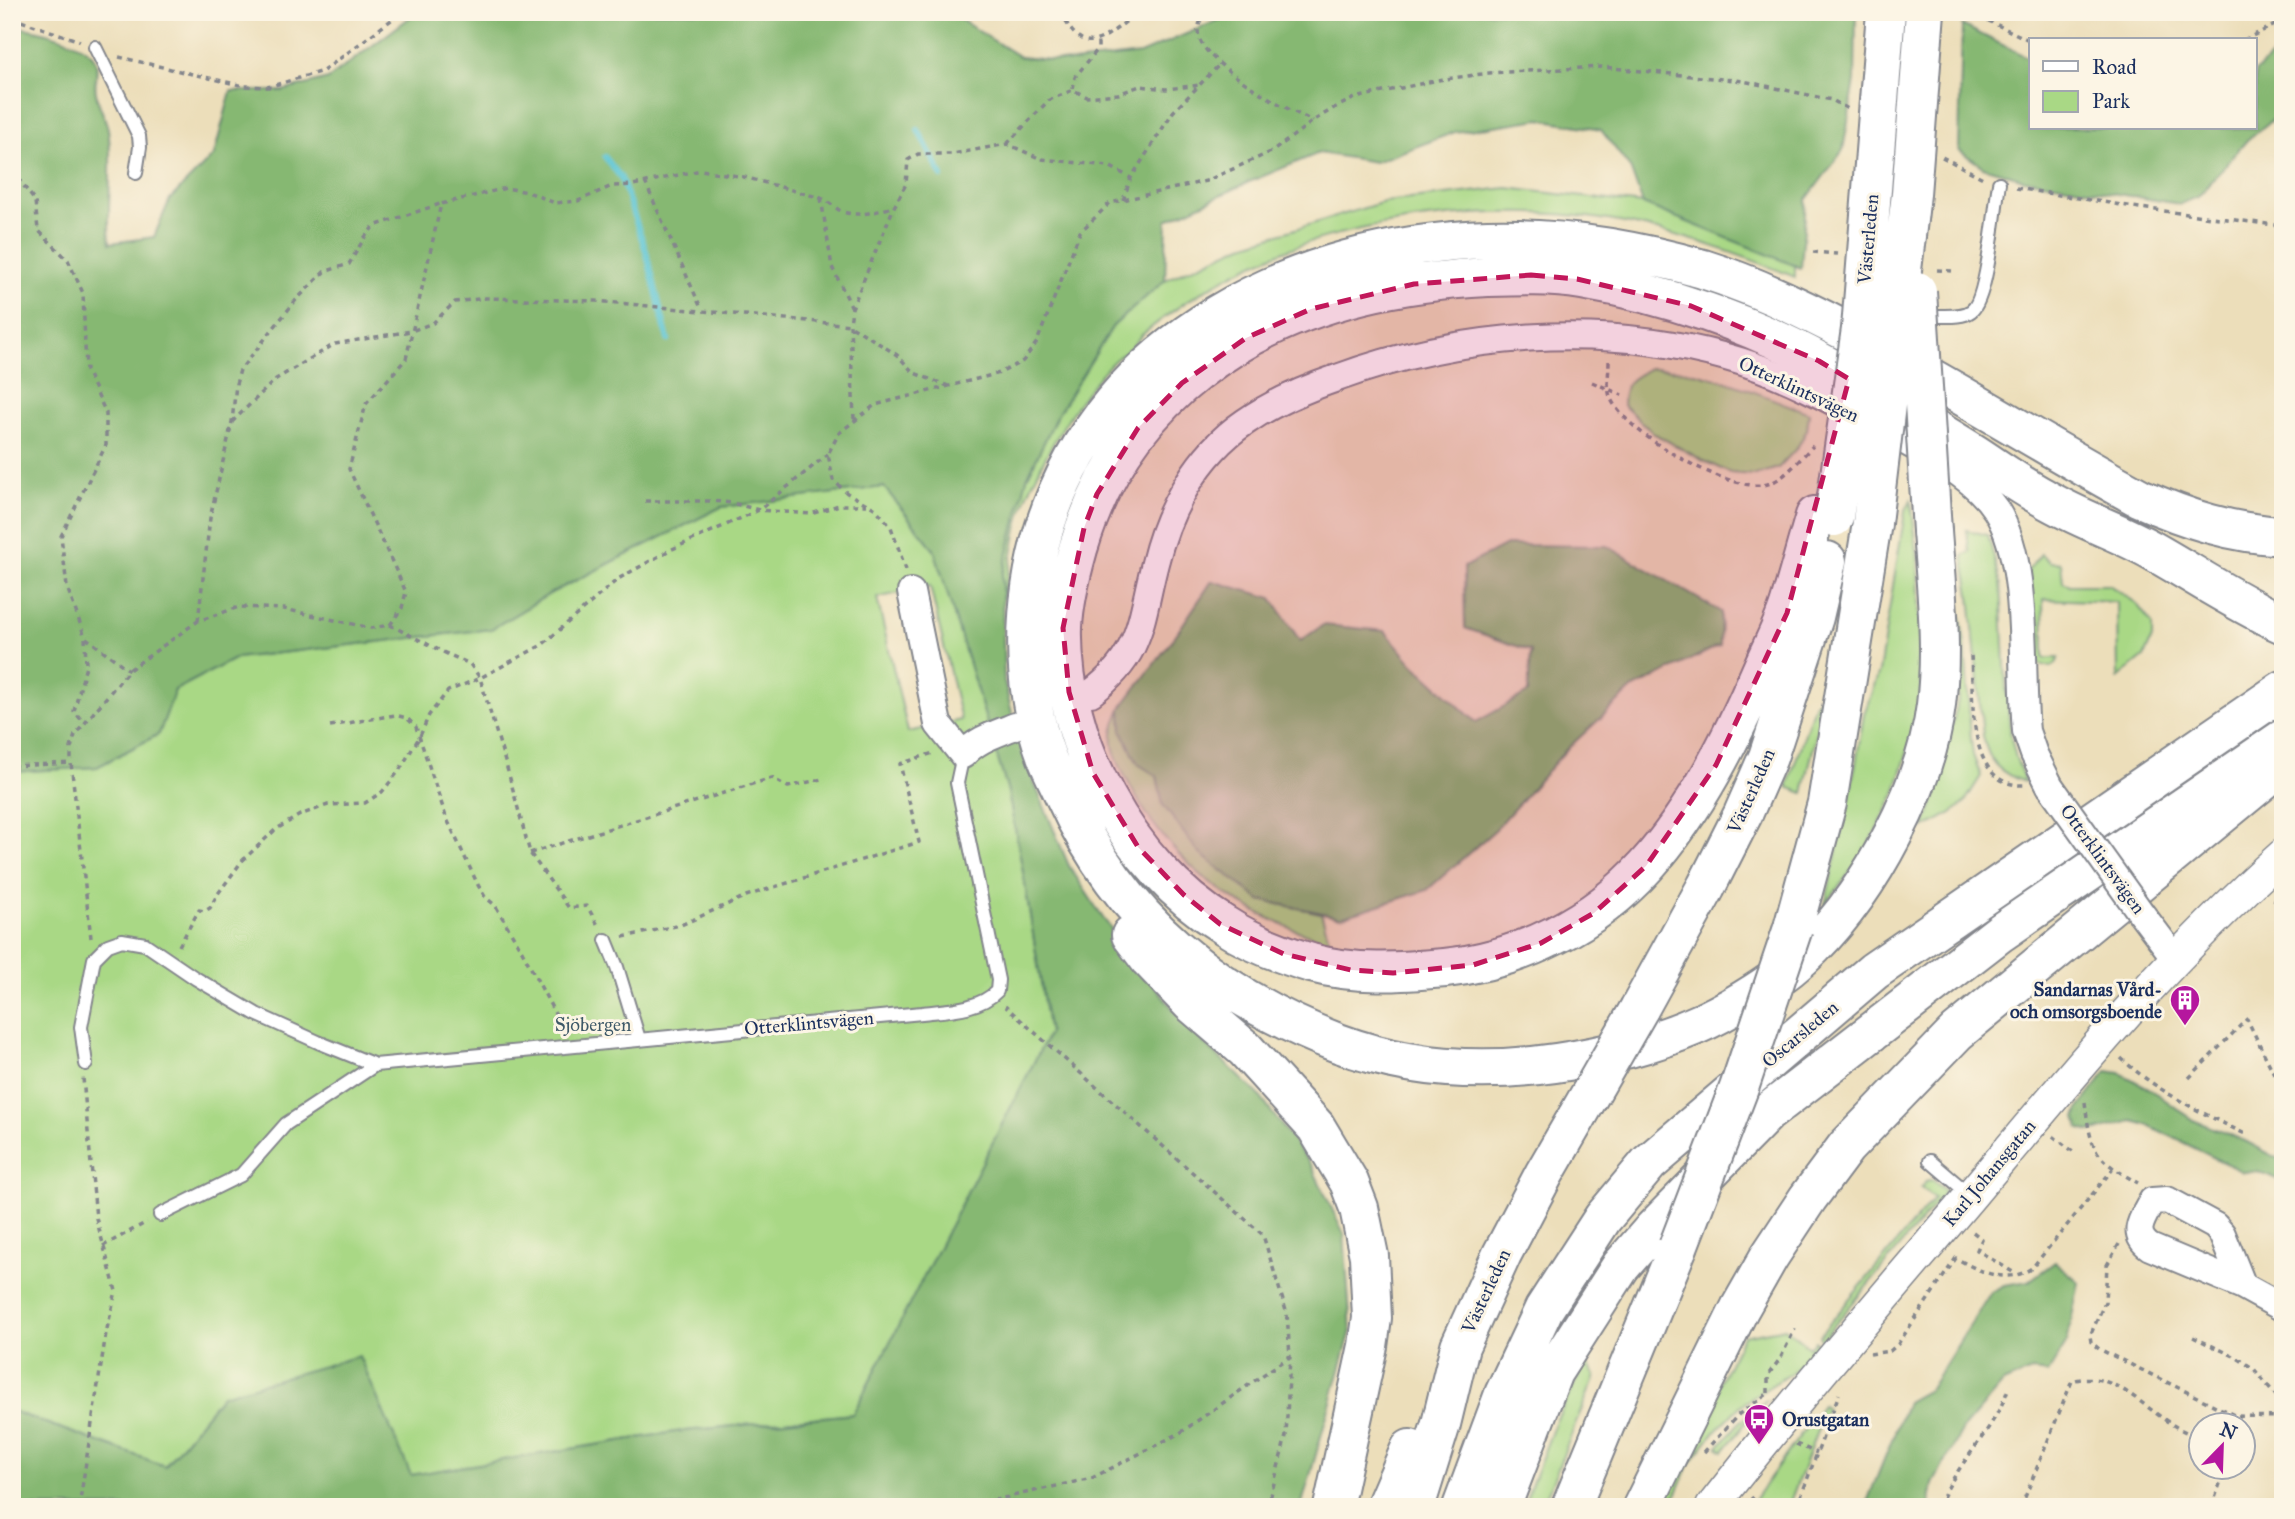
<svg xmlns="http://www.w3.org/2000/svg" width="2295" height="1519" font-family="'IM FELL Great Primer',serif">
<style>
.green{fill:#a9d885;stroke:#628472;stroke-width:2;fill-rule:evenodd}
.forest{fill:#86b872;stroke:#507468;stroke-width:2}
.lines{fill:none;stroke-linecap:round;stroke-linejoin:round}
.stream{stroke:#59c4d4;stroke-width:6}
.service-casing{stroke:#84868c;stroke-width:16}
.minor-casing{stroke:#84868c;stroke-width:30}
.tertiary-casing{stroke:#84868c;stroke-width:35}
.trunk-casing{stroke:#84868c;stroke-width:42}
.path{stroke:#84868c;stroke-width:3.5;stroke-dasharray:5 5;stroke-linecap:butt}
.service{stroke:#fff;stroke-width:12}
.minor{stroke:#fff;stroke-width:26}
.tertiary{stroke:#fff;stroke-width:32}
.trunk{stroke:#fff;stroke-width:38}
.minor-bridge-casing{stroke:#84868c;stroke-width:30;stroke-linecap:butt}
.trunk-bridge-casing{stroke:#84868c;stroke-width:42;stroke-linecap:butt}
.minor-bridge{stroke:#fff;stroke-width:26}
.trunk-bridge{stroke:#fff;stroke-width:38}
.marked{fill:#c2185b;fill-opacity:0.2;stroke:#c2185b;stroke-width:5;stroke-dasharray:14 9;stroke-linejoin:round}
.labels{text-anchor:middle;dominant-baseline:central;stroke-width:6;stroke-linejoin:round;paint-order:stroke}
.street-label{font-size:19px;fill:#1b2f5e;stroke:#fcf5e5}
.poi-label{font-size:19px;font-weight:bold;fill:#1b2f5e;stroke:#fcf5e5;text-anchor:end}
.park-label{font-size:19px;fill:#3e5968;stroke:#fcf5e5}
</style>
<rect width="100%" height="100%" fill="#fcf5e5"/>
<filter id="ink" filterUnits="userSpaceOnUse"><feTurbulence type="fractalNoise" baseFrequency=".0143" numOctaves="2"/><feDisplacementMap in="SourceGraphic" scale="14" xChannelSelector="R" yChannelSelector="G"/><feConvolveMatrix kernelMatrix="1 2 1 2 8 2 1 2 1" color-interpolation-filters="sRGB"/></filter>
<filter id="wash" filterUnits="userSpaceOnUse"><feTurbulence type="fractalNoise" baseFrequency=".00686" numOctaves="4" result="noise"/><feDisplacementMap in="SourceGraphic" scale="28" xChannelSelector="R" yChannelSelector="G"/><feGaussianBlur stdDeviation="1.57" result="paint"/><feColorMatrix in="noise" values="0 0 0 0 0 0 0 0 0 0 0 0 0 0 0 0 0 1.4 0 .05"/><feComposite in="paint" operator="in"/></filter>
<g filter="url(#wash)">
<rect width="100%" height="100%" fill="#ecdeba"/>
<path class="green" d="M1507,188L1643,204L1795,265V277C1734,252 1672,230 1608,220C1548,210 1488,211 1428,218C1375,225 1319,235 1269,257C1224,276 1181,303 1143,334C1138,339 1134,345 1129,349C1125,353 1120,355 1116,359C1082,390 1045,453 1027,496C1015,527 1010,566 1003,599L1002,576L1027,478L1056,417L1113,326L1165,280L1243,245L1384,202Z
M1651,368C1705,368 1758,394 1809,413L1807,430L1797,448L1778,468L1755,475L1730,473L1702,460L1653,433L1623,405C1624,380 1630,379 1651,368Z
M884,487L934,549L1008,792L1022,866L1049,1033L853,1414L675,1432L411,1475L222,1395L165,1466L12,1411V772L97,767L159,734L175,690L236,658L491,629L553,592L721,507ZM930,586L961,720L908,732L877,598Z
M1911,500L1918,559L1921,688L1917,719L1895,794L1866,851L1825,905L1856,763L1864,714L1879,672L1905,512Z
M1966,530L1988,535L2001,585L2006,686L2011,738L2016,758L2025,782C1999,773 1989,763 1983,736L1970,595L1963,556L1970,552Z
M2041,554L2050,562L2061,563L2063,582L2070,585H2109L2136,603L2152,624V638L2144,657L2118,678L2117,602L2043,599L2044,658H2059L2055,665L2050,667L2035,663L2028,570Z
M1956,585L1965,646L1971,740L1973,755L1981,776L1964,803L1952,813L1924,828L1936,795L1959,696L1954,587Z
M1820,698L1824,701L1803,793L1787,787L1815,703Z
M1121,708L1122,731L1157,776L1163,805L1260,900L1321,913L1330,942C1247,917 1177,871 1134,793C1125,776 1110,753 1113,733C1114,725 1118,716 1121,708Z
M1932,1180L1946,1191L1822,1340L1819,1336L1934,1198L1921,1187L1925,1182Z
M1785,1328L1809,1347L1815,1341L1819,1344L1794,1371L1741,1405L1711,1436L1689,1465L1671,1507H1657L1743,1336Z
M1586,1361L1595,1376L1542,1507H1523L1555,1423Z
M1767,1400L1748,1420L1723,1451L1718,1447L1739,1423Z
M1822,1405L1826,1408L1788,1507H1749Z"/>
<path class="forest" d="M417,12H948L1020,57L1073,62L1140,54L1237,12H1856L1855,81L1843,150L1806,200L1801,268L1643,204L1630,168L1601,130L1540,119L1455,132L1375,162L1319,153L1249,182L1167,220L1165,280L1113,326L1056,417L1027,478L1002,576L1004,681L1023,756L1069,866L1103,918L1187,1027L1258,1094L1311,1165L1344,1234L1351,1331L1301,1507H12V1411L165,1466L222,1395L359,1356L411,1475L675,1432L853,1414L1049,1033L1022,866L1008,792L934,549L884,487L721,507L553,592L491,629L236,658L175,690L159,734L97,767L12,772V28C30,26 82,41 93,56C101,68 93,80 96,93C98,105 105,116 108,129C114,166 106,206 110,243L154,237L170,199L214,155L231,91H282L328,79Z
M1962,25L2031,59V128H2255V72L2283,46V111L2247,140L2198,197L2180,204L2024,179L1983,167L1959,150Z
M1506,545L1607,546L1721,612L1720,645L1632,689L1566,750L1496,829L1427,890L1341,917L1260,900L1199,853L1163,805L1157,776L1138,764L1122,731L1121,708L1173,639L1212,581L1272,598L1300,641L1323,625L1385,631L1412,663L1476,722L1528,693L1531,651L1465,628L1464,567Z
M2107,1071L2120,1073L2149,1088L2193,1120L2245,1141L2283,1161V1184C2271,1173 2258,1171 2243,1172L2148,1125L2132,1121L2091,1132L2080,1129L2076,1118L2080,1107Z
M2055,1262L2079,1282L2067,1342L2048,1373L2031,1371L2003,1383L1963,1429L1933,1484L1929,1507H1865L1907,1402L1930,1389L1991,1292L2004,1285L2029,1281Z"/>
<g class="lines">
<path class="stream" d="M918,130L942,176
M605,157L621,178L646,251L668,340"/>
</g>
</g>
<g filter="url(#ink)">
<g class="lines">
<g class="service-casing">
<path id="service" d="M95,47L139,136L140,147L136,173
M1939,316C1948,316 1963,317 1971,311C1988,300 1995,206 1999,183
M606,940L617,967L639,1039
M86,1064L81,1027L94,959L108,945L122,940L145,944L195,978L256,1014L318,1042L375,1065L922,1013C947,1010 979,1010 997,991L998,980L957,783L963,755
M1930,1161L1970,1195
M160,1215L241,1175L286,1124L375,1065"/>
</g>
<g class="minor-casing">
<path id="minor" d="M911,592L938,724L963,755C977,739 996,734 1015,726
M1091,693C1143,654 1140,620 1155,563C1168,509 1198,454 1245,422C1272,403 1305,389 1337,378C1459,333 1600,322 1726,357C1782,372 1837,403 1887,431C1925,454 1971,472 1996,510C2030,563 2020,668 2026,731L2034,754L2050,786
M2141,913L2175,958
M2243,1286L2222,1234L2215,1226L2167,1200L2152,1201C2143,1218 2130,1233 2150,1247L2243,1286L2283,1308"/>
</g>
<g class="tertiary-casing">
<path id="tertiary" d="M1712,1507C1795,1400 1885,1297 1972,1194C2071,1076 2168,957 2283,855"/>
</g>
<g class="trunk-casing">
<path id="trunk" d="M1815,516C1806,546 1798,577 1789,606C1782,628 1771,648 1762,669C1732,738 1697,809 1646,866C1595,923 1521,960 1445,968C1400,972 1355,975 1311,963C1281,954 1250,942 1224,925C1128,867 1060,741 1063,628C1064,602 1071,574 1078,549C1099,478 1138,418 1197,372C1279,307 1384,282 1488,277C1519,276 1551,275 1582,280C1665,294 1750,323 1824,364C1875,393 1926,423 1975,454C1998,469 2020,485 2044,498C2079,519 2118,531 2153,551C2197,576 2237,603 2283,624
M1932,531C1936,588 1943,647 1936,705C1926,787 1871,889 1813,947C1786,975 1752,996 1719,1014C1680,1035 1638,1047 1595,1056C1510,1074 1421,1074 1338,1043C1214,995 1121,920 1065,797C1059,784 1052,771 1047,758C1020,686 1022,602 1044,529C1104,337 1299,245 1488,239C1561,237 1633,249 1703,269C1754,285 1802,308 1849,333C1948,384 2042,445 2140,498C2187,519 2231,533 2283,536
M1793,928L1827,803L1872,523
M1131,935L1149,959L1190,1002L1245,1049L1316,1127L1349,1182L1359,1208L1369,1256L1372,1318L1368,1346L1333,1507
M1639,1009L1706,887L1743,814L1768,757L1814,617L1827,561
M1385,1507L1410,1449
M1415,1507L1441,1424L1460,1346L1502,1254L1544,1174L1577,1117
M1462,1507L1504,1394L1544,1309L1603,1218L1649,1163L1874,971L2283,690
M1501,1507L1553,1372L1621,1266L1654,1228L1767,1113L2000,933L2283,739
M1571,1507L1678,1247
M1642,1507L1740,1308L1769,1257L1808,1198L1846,1147L1957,1032L2266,778"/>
</g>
<path class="path" d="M1061,12C1085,65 1107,34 1139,12
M1206,12C1201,20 1196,27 1199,37C1206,65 1287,110 1313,121
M1970,12L2031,41
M12,18L80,41
M2244,40L2283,21
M119,57L244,86L268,87L323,71L402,12
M1073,89L1075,77L1098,49V40
M12,140L18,151L17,177L35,201L38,230L68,260L83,293L86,371L106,413V445L61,536L67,587L85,637L86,666L74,711L84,723
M1007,144L1049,100L1073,90L1087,97L1118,94L1140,86L1166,89L1200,85
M1942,157L1985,179
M645,182L701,308
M2016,188L2140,208L2283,226
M821,198L832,267L852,308
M1123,200L1131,178L1173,112L1219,65
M1813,252L1837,254
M1937,270L1953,271
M1609,361C1609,373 1606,388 1611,399C1627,434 1724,490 1763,485C1784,482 1799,459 1813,446
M1592,382L1622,395
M854,419L850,325L852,308L894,207L906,184L908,160L918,154H953L1007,144L1041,159L1109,166L1131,178
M232,422L276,379L335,344L411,331L433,323L455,302L486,298L596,301L850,325L897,355L914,373L948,386
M645,501H711L732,503L759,510L811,514L839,505H867
M906,570L891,527L876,509L847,493L833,480L828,454L839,433L875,405L1000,373L1023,361L1037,342L1080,232L1110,203L1206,181L1273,151L1313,121L1334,108L1355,98L1438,80L1489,73L1602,67L1743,81L1832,100L1848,109
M198,621L210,518L232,422L236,384L240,370L296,300L324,272L349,264L365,237L374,226L440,204
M390,625L402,608L406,592L349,469L366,404L406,359L441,204L506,188L528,192L555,203L578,201L612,186L633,185L701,170L744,177L821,198C828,201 833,206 839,210C856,219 876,211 894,207
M86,638L129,670
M1971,656C1974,696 1965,787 2024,785
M330,726L395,715L407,718L416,727L446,817L478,885L485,897L495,905L522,951L564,1031
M12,766L71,763
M530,853L772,778L788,787L822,779
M2273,900L2279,902L2283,908
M623,937L681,925L746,896L919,842L900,764L933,753
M91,938L71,763V748L75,735L129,670L198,621L239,607L284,609L371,628L390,625L443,652L470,664L480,678L509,775L530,853L569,908L587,906L599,927
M179,946L199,910L205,911L210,908L217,895L242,861L275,830L300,815L328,805L365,803L382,792L399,771L420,736L429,715L448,691L480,678L542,645L618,579L668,551L759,510L828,454
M2121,1058C2157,1092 2201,1112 2245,1134
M2189,1078L2247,1019L2283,1092
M2085,1102C2091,1152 2094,1158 2138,1183
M2283,1104V1113
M2053,1136L2074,1152
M1973,1232L1982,1239L1977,1250L2016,1274
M2119,1244L2107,1265L2105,1302L2090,1336L2091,1342L2099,1349L2236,1416
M103,1246L147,1222
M2193,1337L2236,1357L2254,1369L2283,1404
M1870,1354L1890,1351L1898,1344L1956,1258C1980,1272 2007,1285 2032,1268L2113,1169
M1768,1393V1375L1780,1359L1795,1329
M2235,1424L2236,1416L2283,1417
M1796,1444L1817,1453
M1704,1452L1739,1414L1770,1392
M1751,1497L1760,1507
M79,1507L106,1333L116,1291L96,1218L83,1078
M975,1507L986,1502L1092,1478L1180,1433L1290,1356L1287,1314L1263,1235L1005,1006
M1268,1507L1286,1436L1290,1356
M1797,1507L1839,1394
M1939,1507C1956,1462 1993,1434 2008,1389
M2000,1507L2001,1504L2007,1507
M2021,1507L2072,1381C2121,1365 2158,1430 2200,1436
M2212,1507L2226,1466"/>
<use href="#service" class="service"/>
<use href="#minor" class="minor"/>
<use href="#tertiary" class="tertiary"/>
<use href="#trunk" class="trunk"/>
<g class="minor-bridge-casing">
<path id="minor-bridge" d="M2050,786L2141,913"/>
</g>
<g class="trunk-bridge-casing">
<path id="trunk-bridge" d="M1917,291L1932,531
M1834,517L1861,329L1886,12
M1872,523L1911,194L1925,12
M1577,1117L1639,1009
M1678,1247L1739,1088L1793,928"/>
</g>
<use href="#minor-bridge" class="minor-bridge"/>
<use href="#trunk-bridge" class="trunk-bridge"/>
</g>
</g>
<path class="marked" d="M1531,275L1577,279L1691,306L1819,361L1849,379L1787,613L1716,765L1646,866L1594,913L1541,943L1473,965L1393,973L1351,970L1284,954L1220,924L1184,895L1138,847L1093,773L1069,692L1063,628L1084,528L1097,494L1138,428L1182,383L1246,338L1311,309L1414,284Z"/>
<defs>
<g id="building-pin" transform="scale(1.575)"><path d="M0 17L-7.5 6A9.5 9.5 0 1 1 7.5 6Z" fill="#b5179e" stroke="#fcf5e5"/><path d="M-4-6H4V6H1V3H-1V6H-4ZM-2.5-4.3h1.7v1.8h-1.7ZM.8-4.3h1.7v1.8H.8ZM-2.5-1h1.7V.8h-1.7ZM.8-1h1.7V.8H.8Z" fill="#fff"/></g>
<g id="bus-pin" transform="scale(1.575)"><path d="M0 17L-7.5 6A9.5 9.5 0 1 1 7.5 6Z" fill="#b5179e" stroke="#fcf5e5"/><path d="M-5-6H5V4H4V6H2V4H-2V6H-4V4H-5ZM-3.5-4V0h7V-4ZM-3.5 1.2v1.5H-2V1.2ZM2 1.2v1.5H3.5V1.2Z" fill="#fff"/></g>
</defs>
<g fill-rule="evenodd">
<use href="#building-pin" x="2185" y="1000"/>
<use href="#bus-pin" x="1759" y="1419"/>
</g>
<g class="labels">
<g class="street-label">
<text transform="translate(1868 239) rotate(-85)">Västerleden</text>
<text transform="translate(1799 389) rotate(25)">Otterklintsvägen</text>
<text transform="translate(1751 791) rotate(-66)">Västerleden</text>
<text transform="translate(2103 859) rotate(54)">Otterklintsvägen</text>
<text transform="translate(809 1023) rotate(-5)">Otterklintsvägen</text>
<text transform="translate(1800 1034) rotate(-40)">Oscarsleden</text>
<text transform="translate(1989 1173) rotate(-50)">Karl Johansgatan</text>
<text transform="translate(1486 1291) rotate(-65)">Västerleden</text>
</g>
<g class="poi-label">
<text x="2162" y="989">Sandarnas Vård-<tspan x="2162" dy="22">och omsorgsboende</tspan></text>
<text x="1782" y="1419" text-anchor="start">Orustgatan</text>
</g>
<g class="park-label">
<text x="593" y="1024">Sjöbergen</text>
</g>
</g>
<rect width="2295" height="1519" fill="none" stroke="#fcf5e5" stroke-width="42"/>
<rect x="2029" y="38" width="228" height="91" fill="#fcf5e5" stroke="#a2a6af" stroke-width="2"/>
<rect x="2043" y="61" width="35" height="10" fill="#ffffff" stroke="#a2a6af" stroke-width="2"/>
<text x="2092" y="74" font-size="21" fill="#1b2f5e">Road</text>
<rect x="2043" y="91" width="35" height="21" fill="#a9d885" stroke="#a2a6af" stroke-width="2"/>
<text x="2092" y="108" font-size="21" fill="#1b2f5e">Park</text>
<g transform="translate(2222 1446) rotate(23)"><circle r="33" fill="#fcf5e5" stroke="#a2a6af" stroke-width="2"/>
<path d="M0-5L12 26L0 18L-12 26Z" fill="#b5179e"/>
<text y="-10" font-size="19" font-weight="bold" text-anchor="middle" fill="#1b2f5e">N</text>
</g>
</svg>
